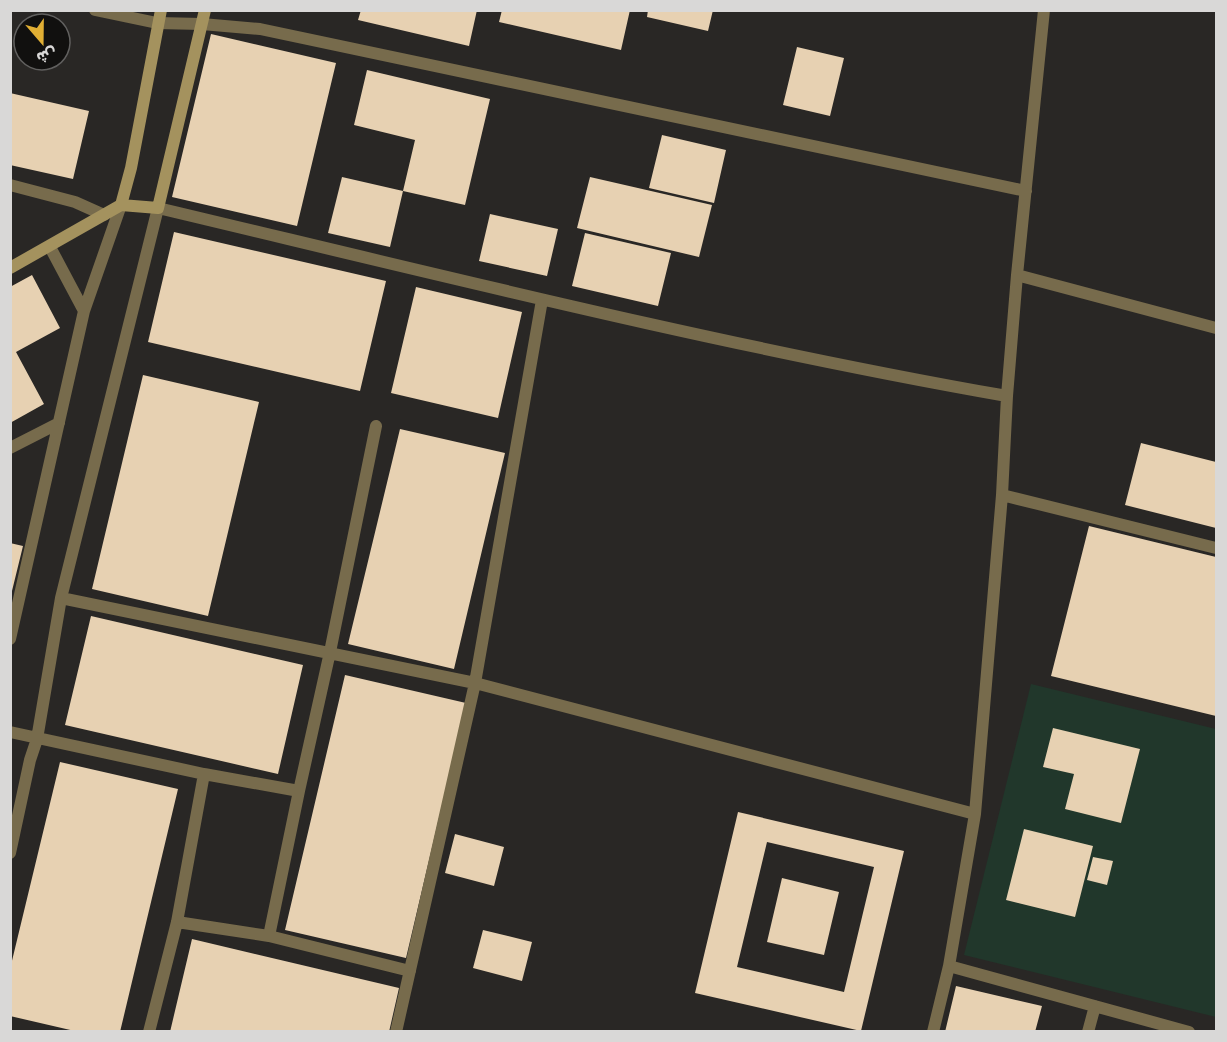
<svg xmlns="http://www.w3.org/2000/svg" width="1227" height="1042" font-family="Rubik,Vazirmatn,sans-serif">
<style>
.green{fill:#21372b}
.building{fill:#e7d1b2;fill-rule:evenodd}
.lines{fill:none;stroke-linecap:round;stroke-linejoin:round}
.street{stroke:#776b4c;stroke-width:12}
.secondary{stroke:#a4925e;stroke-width:12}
</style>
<rect width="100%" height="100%" fill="#292725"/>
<path class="green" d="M1031,684L1216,729V1017L964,955Z"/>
<path class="building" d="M361,10H477L469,46L358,20Z
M502,10H630L621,50L499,22Z
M648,10H713L708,31L647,17Z
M211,34L336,63L297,226L172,197Z
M797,47L844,58L830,116L783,105Z
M367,70L490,99L465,205L403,191L415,140L354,125Z
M10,93L89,111L73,179L10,165Z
M662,135L726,150L714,203L649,188Z
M342,177L403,191L390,247L328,233Z
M590,177L712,205L699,257L577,228Z
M490,214L558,229L547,276L479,261Z
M174,232L386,281L360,391L148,342Z
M585,233L671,253L658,306L572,286Z
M32,275L60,328L16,352L44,404L10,423V287Z
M416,287L522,312L498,418L391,393Z
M143,375L259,402L208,616L92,589Z
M400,429L505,453L454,669L348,644Z
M1141,443L1216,462V528L1125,505Z
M1089,526L1216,557V716L1051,676Z
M10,543L23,546L11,595H10Z
M91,616L303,665L278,774L65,725Z
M345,675L466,703L406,958L285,930Z
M1053,728L1140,749L1121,823L1065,809L1074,774L1043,767Z
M60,762L178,789L120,1032H79L10,1016V969Z
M738,812L904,851L861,1031L695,993ZM767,842L874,867L844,992L737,967Z
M1024,829L1093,846L1075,917L1006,900Z
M455,834L504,847L494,886L445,873Z
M1093,857L1113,861L1107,885L1087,880Z
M782,878L839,892L824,955L767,942Z
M483,930L532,942L522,981L473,968Z
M192,939L399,988L389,1032H170Z
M956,986L1042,1006L1035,1032H945Z"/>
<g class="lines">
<path class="street" d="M95,10L157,23L202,24L260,29L1026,191
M10,185L75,202L104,215
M50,247L84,311
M1017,275L1216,328
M10,448L59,423
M1002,495L1216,548
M61,598L475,683L975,814
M10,639L84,311L121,205
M10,732L204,774L299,791L330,652L376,426
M10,853L30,760L37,739L61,598L158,208C440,275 722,346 1007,396
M177,922L269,936L410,971
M269,936L299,791
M949,966L1189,1032
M149,1032L177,922L204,774
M396,1032L475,683L542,300
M933,1032L949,966L975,814L1002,495L1007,396L1017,275L1044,10
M1088,1032L1095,1006"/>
<path class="secondary" d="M121,205L131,168L161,10
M10,268L121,205L158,208L205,10"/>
</g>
<rect width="1227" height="1042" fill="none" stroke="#d9d8d7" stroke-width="24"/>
<g transform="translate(42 42) rotate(160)"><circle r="28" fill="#11100f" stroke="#61605f" stroke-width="1.5"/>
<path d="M0-4.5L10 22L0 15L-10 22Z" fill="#e1af34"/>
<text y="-9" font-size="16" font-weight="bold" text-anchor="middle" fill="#d9d8d7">ش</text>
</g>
</svg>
